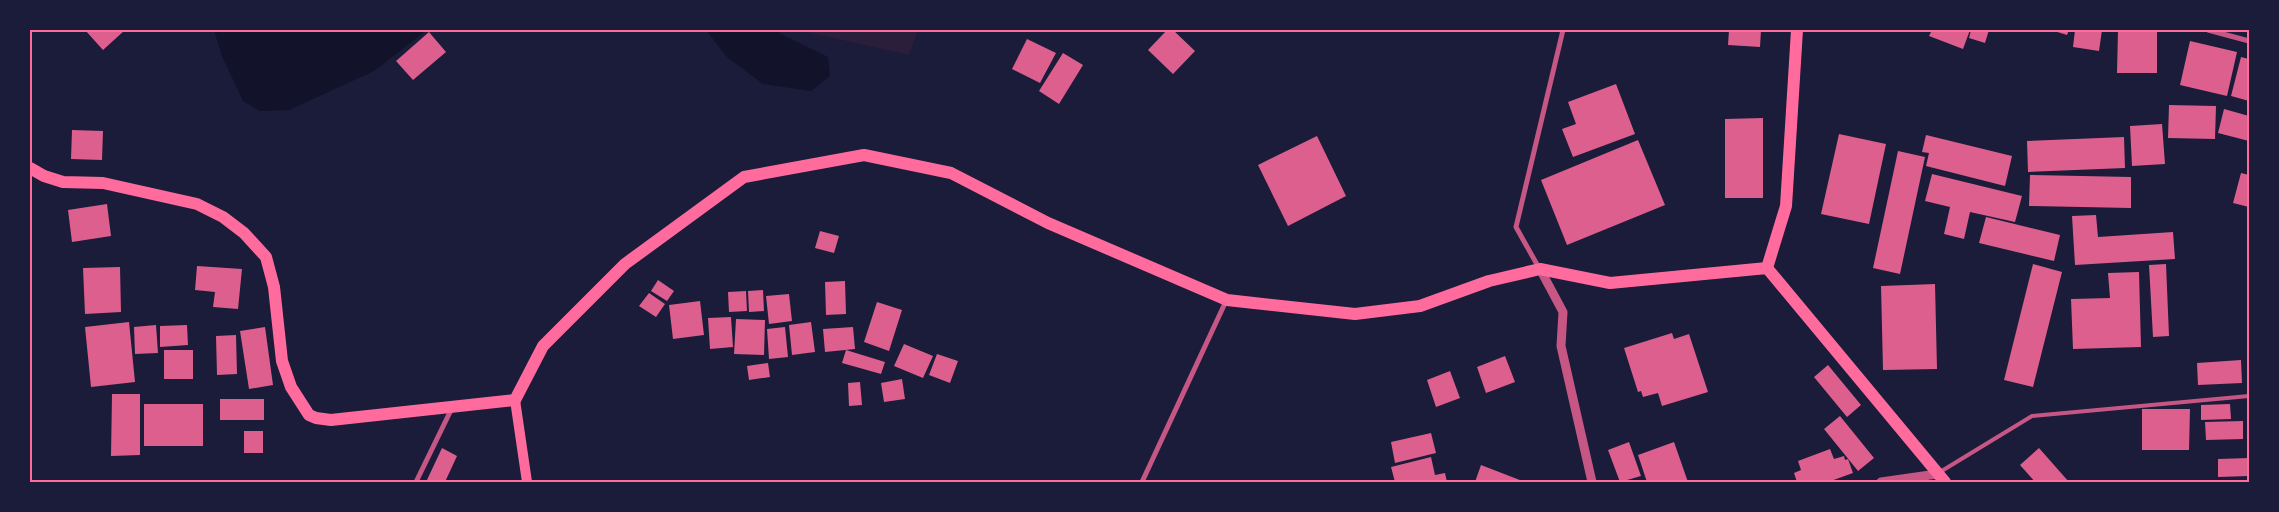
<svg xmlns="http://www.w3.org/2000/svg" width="2279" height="512" font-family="'Source Sans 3',sans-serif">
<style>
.green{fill:#2a1e3b}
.water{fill:#12122b}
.building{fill:#dd5f8e}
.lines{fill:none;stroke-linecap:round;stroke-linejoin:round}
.service{stroke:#c65784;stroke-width:4}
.minor{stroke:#c65784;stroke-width:5}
.tertiary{stroke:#c65784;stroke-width:9}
.secondary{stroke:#ff6b9d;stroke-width:10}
.primary{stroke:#ff6b9d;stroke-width:12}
.neatline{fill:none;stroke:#ff6b9d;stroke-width:2}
</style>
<rect width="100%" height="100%" fill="#1b1b3a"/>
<path class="green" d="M798,30H918L909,55Z"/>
<path class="water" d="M214,30H427L374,71L289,110L260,111L243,101L222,56Z
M706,30H776L781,34L828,57L830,76L811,91L763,84L727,57Z"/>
<path class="building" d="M85,30H125L103,50Z
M1167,30H1173L1195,51L1173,74L1148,50Z
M1729,30H1761L1760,47L1728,45Z
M1932,30H1970L1963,49L1929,36Z
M1971,30H1989L1985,43L1969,38Z
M2051,30H2069L2067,35Z
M2075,30H2102L2099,51L2073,47Z
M2118,30H2157V73H2117Z
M429,32L446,52L413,80L396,61Z
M1027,39L1056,53L1040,83L1012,69Z
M2190,41L2237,52L2227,96L2180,85Z
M1063,53L1083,65L1059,104L1039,91Z
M2241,57L2249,59V101L2231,96Z
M1616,84L1635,134L1573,157L1562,129L1576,124L1568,102Z
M2169,105L2216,106L2215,139L2168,138Z
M2224,109L2249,116V141L2218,133Z
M1763,118V198H1725V119Z
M2162,124L2165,164L2132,166L2130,126Z
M72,130L103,131L102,160L71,159Z
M1839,134L1886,144L1869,224L1821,214Z
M1926,135L2012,156L2005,186L1926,166L1929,153L1922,152Z
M1317,136L1346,196L1288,226L1258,165Z
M2124,137L2125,168L2028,172L2027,141Z
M1638,140L1665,205L1567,245L1541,180Z
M1898,151L1925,157L1900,274L1873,268Z
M2241,173L2249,175V207L2233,203Z
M1932,174L2022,196L2015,222L1970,212L1964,239L1944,234L1950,207L1925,201Z
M2030,175L2131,177V208L2029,206Z
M107,204L111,236L72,242L68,210Z
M2096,215L2098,237L2173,232L2175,259L2075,265L2072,216Z
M1986,217L2060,235L2054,261L1979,243Z
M820,231L839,236L834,253L815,248Z
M2033,264L2062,272L2033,387L2004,380Z
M2166,264L2169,336L2153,337L2149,265Z
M197,266L242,269L238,309L213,307L215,292L195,290Z
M120,267L121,312L85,314L83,268Z
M2139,272L2141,347L2073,349L2071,299L2110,298L2108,273Z
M658,280L674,291L667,301L651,291Z
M845,281L846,314L826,315L825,282Z
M1935,284L1937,369L1883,370L1881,286Z
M763,290L764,311L749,312L748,291Z
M746,291L747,311L729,312L728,292Z
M649,293L665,304L656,317L639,306Z
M789,294L792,321L769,324L766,296Z
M700,301L704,335L673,339L669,305Z
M877,302L902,310L889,351L864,342Z
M731,317L733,347L710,349L708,318Z
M736,319L765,320L764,355L734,354Z
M129,322L135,382L91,387L85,327Z
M811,322L815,352L792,355L789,325Z
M156,325L158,353L135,354L134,327Z
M187,325L188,345L160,347V326Z
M265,327L273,385L249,389L240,331Z
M785,327L788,357L769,359L767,329Z
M853,327L855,349L825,352L823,329Z
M1672,333L1674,339L1689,334L1708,392L1662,406L1658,393L1643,397L1641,391L1638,392L1624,348Z
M236,335L237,374L217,375L216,336Z
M904,344L933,356L923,378L894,366Z
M164,350H193V379H164Z
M846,350L885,362L881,374L842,363Z
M937,354L958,361L950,383L929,375Z
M1505,356L1515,382L1486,393L1477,367Z
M2241,360L2242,383L2198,385L2197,363Z
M768,363L770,377L749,380L747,366Z
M1828,365L1861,405L1847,417L1814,377Z
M1450,371L1460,398L1436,407L1427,380Z
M902,379L905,399L884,402L881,383Z
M860,382L862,405L849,406L848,383Z
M112,394H140V455L111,456Z
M220,399H264V420H220Z
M144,404H203V446H144Z
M2230,404L2231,419L2201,420V405Z
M2142,409H2190L2189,450H2142Z
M1840,416L1874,458L1858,471L1824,429Z
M2243,421V439L2206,440L2205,422Z
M244,431H263V453H244Z
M1431,433L1436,453L1395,463L1391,442Z
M1629,442L1641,476L1620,482L1608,450Z
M1674,442L1688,482H1647L1638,455Z
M442,448L457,456L445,482H426Z
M2039,448L2069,482H2035L2020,465Z
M1830,449L1834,459L1844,456L1845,460L1848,459L1853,473L1828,482H1797L1794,473L1801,470L1798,461Z
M1431,457L1435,475L1445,473L1447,482H1395L1391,467Z
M2249,458V476L2218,477V459Z
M1481,465L1525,482H1475Z"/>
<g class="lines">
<path class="service" d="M1940,472L2032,416L2249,396"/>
<path class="minor" d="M2208,30L2249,41
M1539,268L1516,227L1563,30
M416,482L452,408
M1142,482L1226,301"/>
<path class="tertiary" d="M1540,269L1563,312L1561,346L1592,482
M1881,482L1937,474"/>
<path class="secondary" d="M515,400L527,482"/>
<path class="primary" d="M1797,30L1786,206L1767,268L1945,482
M30,168L44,176L63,182L103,183L197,204L223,217L244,233L266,257L274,287L282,361L291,387L309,415L316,418L331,420L515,400L543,346L625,264L744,177L864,155L951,173L1048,223L1227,300L1355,314L1420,306L1489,281L1540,269L1610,283L1767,268"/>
</g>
<rect width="2279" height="512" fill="none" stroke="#1b1b3a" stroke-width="62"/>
<rect x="31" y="31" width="2217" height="450" class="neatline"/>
</svg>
